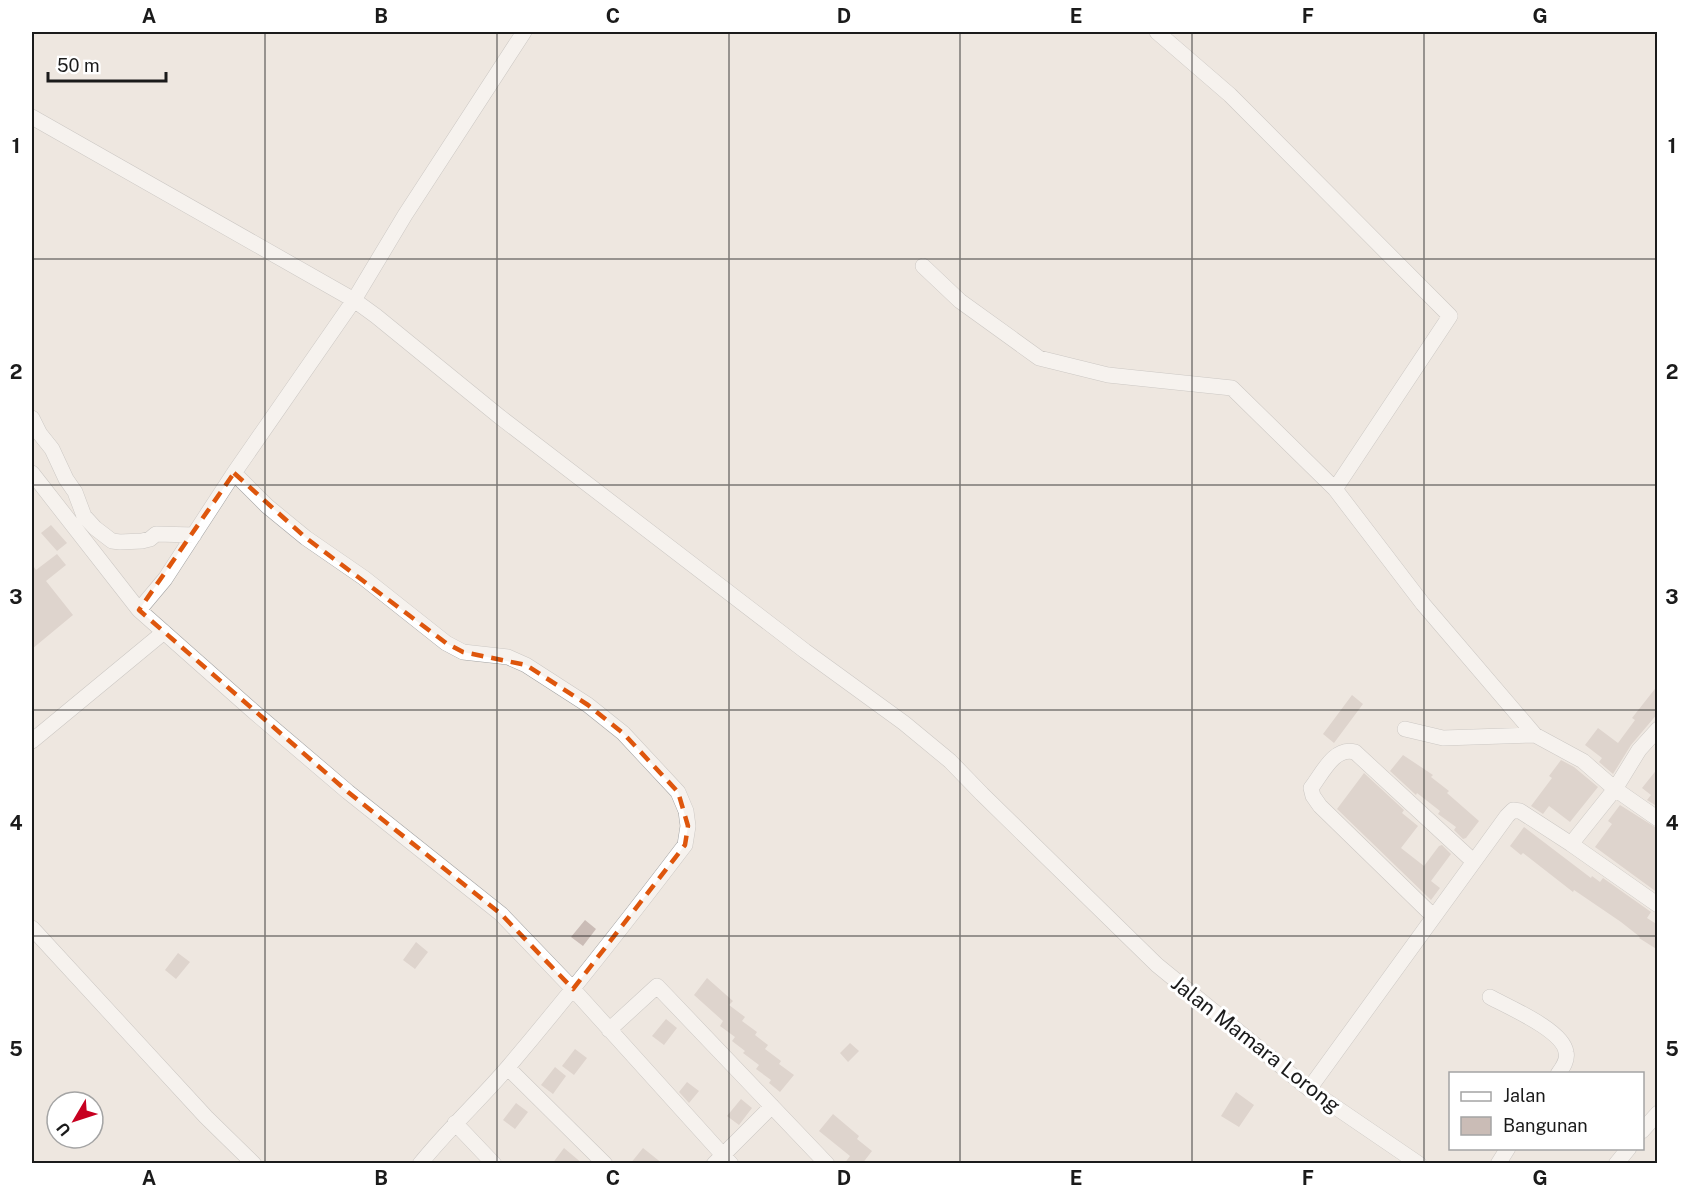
<svg xmlns="http://www.w3.org/2000/svg" width="1689" height="1195" font-family="'Public Sans',sans-serif">
<style>
.building{fill:#cabcb6}
.lines{fill:none;stroke-linecap:round;stroke-linejoin:round}
.minor-casing{stroke:#a2a2a2;stroke-width:16}
.minor{stroke:#fff;stroke-width:15}
.marked{fill:none;stroke:#de560d;stroke-width:4.5;stroke-dasharray:12 8;stroke-linejoin:round}
.grid{fill:none;stroke:#1b1b1b;stroke-width:1.5;stroke-opacity:0.55}
.labels{text-anchor:middle;dominant-baseline:central;stroke-width:6;stroke-linejoin:round;paint-order:stroke}
.street-label{font-size:21px;fill:#1b1b1b;stroke:#fff}
.neatline{fill:none;stroke:#1b1b1b;stroke-width:2}
.grid-label{font-size:20px;text-anchor:middle;font-weight:bold;fill:#1b1b1b}
</style>
<rect width="100%" height="100%" fill="#eee7e0"/>
<path class="building" d="M51,525L67,543L57,551L41,533Z
M57,554L66,565L46,581L73,615L32,649V564L36,570Z
M1658,685V713L1631,745L1613,774L1599,762L1602,758L1585,745L1598,728L1618,743L1635,720L1632,718Z
M1352,695L1363,704L1334,743L1323,734Z
M1403,755L1433,775L1431,777L1449,791L1447,793L1479,821L1466,838L1463,839L1454,830L1456,827L1438,814L1440,811L1417,793L1416,795L1390,771Z
M1561,760L1574,767L1598,787L1570,822L1549,806L1543,814L1531,806L1552,778L1549,776Z
M1658,768V807L1647,800L1651,795L1642,788Z
M1364,773L1404,810L1402,813L1418,826L1401,848L1424,866L1439,846L1442,845L1451,854L1431,881L1440,888L1431,900L1337,809Z
M1620,805L1658,829V893L1595,847L1612,824L1608,821Z
M1524,827L1591,878L1592,876L1600,882L1603,878L1651,912L1647,918L1658,925V950L1639,938L1640,937L1621,922L1574,890L1573,892L1523,853L1521,855L1510,846Z
M585,920L596,929L583,946L571,937Z
M416,942L428,952L415,969L403,960Z
M178,953L190,962L176,979L165,970Z
M707,978L733,1001L729,1005L745,1017L742,1021L757,1032L755,1035L768,1045L765,1049L781,1061L779,1064L794,1075L780,1092L769,1083L771,1080L756,1069L759,1065L743,1053L745,1051L732,1041L735,1037L720,1026L723,1021L694,995Z
M666,1019L677,1028L664,1045L652,1036Z
M850,1043L859,1051L848,1062L840,1053Z
M575,1049L587,1058L574,1075L562,1066Z
M555,1067L566,1076L553,1094L541,1085Z
M687,1082L699,1091L689,1103L679,1092Z
M1236,1092L1254,1105L1239,1127L1221,1116Z
M741,1099L752,1108L739,1125L727,1116Z
M516,1103L528,1112L515,1129L503,1120Z
M833,1114L859,1136L857,1139L872,1151L862,1164H844L850,1156L819,1131Z
M564,1148L583,1164H552Z
M643,1148L663,1164H630Z"/>
<g class="lines">
<g class="minor-casing">
<path id="minor" d="M1157,32L1230,95L1450,316L1335,489L1423,604L1535,735
M32,117L354,300L376,316L500,417L805,651L904,723L950,761L982,794L1157,965L1309,1089L1419,1164
M923,266L960,301L1039,358L1108,375L1232,388L1335,489
M32,418L40,434L52,449L66,479L75,492L84,516L95,528L112,541L120,542L142,541L150,539L156,534L194,535
M32,473L139,610L165,579L234,473L354,300L405,215L524,32
M234,473L267,506L306,538L364,578L446,643L463,652L508,657L526,665L588,705L623,733L678,792L686,811L688,826L685,845C628,920 570,994 509,1066C481,1099 448,1129 420,1164
M139,610L253,711L348,792L501,914L573,989L731,1164
M1405,729L1443,738L1535,735L1583,761L1615,789L1658,819
M1658,729L1639,750L1615,789L1571,844L1658,905
M32,741L164,632
M1433,916L1320,806L1313,796L1311,788C1322,774 1334,746 1355,752L1473,861
M32,928L206,1117L254,1164
M1490,997C1508,1007 1563,1030 1566,1052C1568,1060 1563,1067 1558,1074
M609,1030L657,986L827,1164
M508,1068L605,1164
M1309,1089L1507,816L1513,810L1520,811L1571,844
M455,1123L494,1164
M1642,1131L1658,1113
M714,1164L772,1106
M1498,1164L1508,1148
M1616,1164L1629,1148"/>
</g>
<use href="#minor" class="minor"/>
</g>
<path d="M0 0H1689V1195H0ZM234,473L306,538L446,643L463,652L526,665L588,705L623,733L678,792L688,826L685,845L573,989L501,914L348,792L139,610Z" fill="#eee7e0" fill-opacity=".55" fill-rule="evenodd"/>
<path class="marked" d="M234,473L306,538L446,643L463,652L526,665L588,705L623,733L678,792L688,826L685,845L573,989L501,914L348,792L139,610Z"/>
<path class="grid" d="M265,32V1164M497,32V1164M729,32V1164M960,32V1164M1192,32V1164M1424,32V1164M32,259H1658M32,485H1658M32,710H1658M32,936H1658"/>
<g class="labels">
<g class="street-label">
<text transform="translate(1256 1044) rotate(38)">Jalan Mamara Lorong</text>
</g>
</g>
<rect width="1689" height="1195" fill="none" stroke="#ffffff" stroke-width="66"/>
<rect x="1449" y="1072" width="195" height="78" fill="#ffffff" stroke="#a4a4a4" stroke-width="1.5"/>
<rect x="1461" y="1092" width="30" height="9" fill="#ffffff" stroke="#a4a4a4" stroke-width="1.5"/>
<text x="1503" y="1102" font-size="18" fill="#1b1b1b">Jalan</text>
<rect x="1461" y="1117" width="30" height="18" fill="#cabcb6" stroke="#a4a4a4" stroke-width="1.5"/>
<text x="1503" y="1132" font-size="18" fill="#1b1b1b">Bangunan</text>
<g transform="translate(75 1120) rotate(231)"><circle r="28" fill="#ffffff" stroke="#a4a4a4" stroke-width="1.5"/>
<path d="M0-4.5L10 22L0 15L-10 22Z" fill="#c70020"/>
<text y="-9" font-size="16" font-weight="bold" text-anchor="middle" fill="#1b1b1b">U</text>
</g>
<path d="M48 72v9h118v-9" fill="none" stroke="#1b1b1b" stroke-width="3"/>
<text x="57" y="72" font-size="18" fill="#1b1b1b" stroke="#ffffff" stroke-width="4.5" paint-order="stroke">50 m</text>
<rect x="33" y="33" width="1623" height="1129" class="neatline"/>
<g class="grid-label">
<text x="149" y="23">A</text>
<text x="381" y="23">B</text>
<text x="613" y="23">C</text>
<text x="844" y="23">D</text>
<text x="1076" y="23">E</text>
<text x="1308" y="23">F</text>
<text x="1540" y="23">G</text>
<text x="16" y="153">1</text>
<text x="1672" y="153">1</text>
<text x="16" y="379">2</text>
<text x="1672" y="379">2</text>
<text x="16" y="604">3</text>
<text x="1672" y="604">3</text>
<text x="16" y="830">4</text>
<text x="1672" y="830">4</text>
<text x="16" y="1056">5</text>
<text x="1672" y="1056">5</text>
<text x="149" y="1185">A</text>
<text x="381" y="1185">B</text>
<text x="613" y="1185">C</text>
<text x="844" y="1185">D</text>
<text x="1076" y="1185">E</text>
<text x="1308" y="1185">F</text>
<text x="1540" y="1185">G</text>
</g>
</svg>
